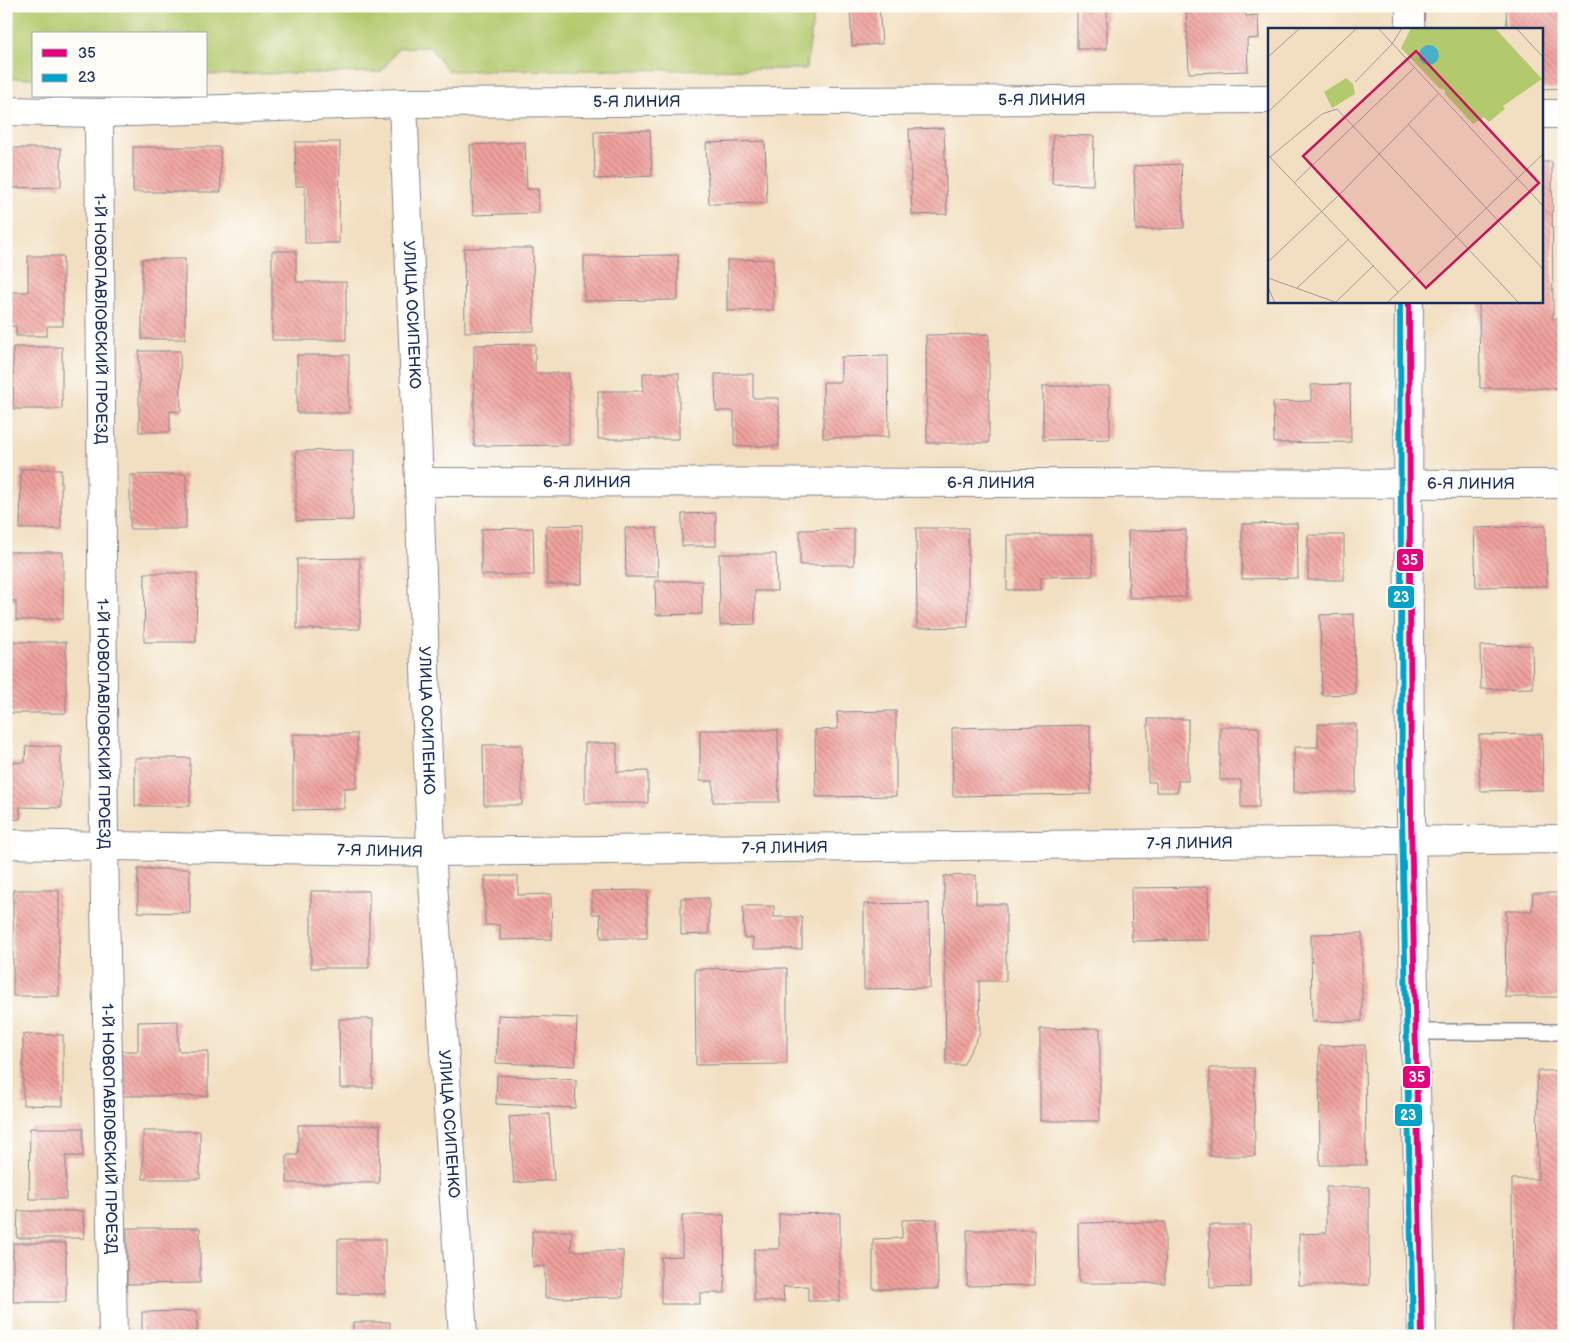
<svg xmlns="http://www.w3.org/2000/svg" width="1570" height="1342" font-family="'Balsamiq Sans',sans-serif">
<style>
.green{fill:#b3c96d;stroke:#677c66}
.building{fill:url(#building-back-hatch)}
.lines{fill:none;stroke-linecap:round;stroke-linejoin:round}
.service-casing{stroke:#868790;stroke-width:18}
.minor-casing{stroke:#868790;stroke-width:30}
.tertiary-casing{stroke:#868790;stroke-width:30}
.service{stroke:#fff;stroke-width:15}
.minor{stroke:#fff;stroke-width:28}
.tertiary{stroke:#fff;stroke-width:28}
.bus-1-casing{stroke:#fdfcf7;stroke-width:10}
.bus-2-casing{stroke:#fdfcf7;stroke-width:10}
.bus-1{stroke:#e5007d;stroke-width:6}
.bus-2{stroke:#01a3c8;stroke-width:6}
.labels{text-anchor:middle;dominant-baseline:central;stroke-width:4;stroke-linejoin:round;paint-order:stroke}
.street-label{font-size:16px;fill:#1b2f5e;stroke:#fdfcf7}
.inset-road{fill:none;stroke:#9c9999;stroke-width:1}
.view{fill:#c2185b;fill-opacity:0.15;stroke:#c2185b;stroke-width:2.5}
.inset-edge{fill:none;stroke:#1b2f5e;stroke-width:2.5}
.line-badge{stroke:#fdfcf7;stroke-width:2}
.badge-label{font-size:14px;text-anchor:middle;font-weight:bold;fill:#fff}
</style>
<defs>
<pattern id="building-back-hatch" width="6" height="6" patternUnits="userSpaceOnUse" patternTransform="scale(1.25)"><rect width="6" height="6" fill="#f1a39f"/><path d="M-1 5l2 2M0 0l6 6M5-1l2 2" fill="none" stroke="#c28585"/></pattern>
</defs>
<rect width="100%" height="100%" fill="#fdfcf7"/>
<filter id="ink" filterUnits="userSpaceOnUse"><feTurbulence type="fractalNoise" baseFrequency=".02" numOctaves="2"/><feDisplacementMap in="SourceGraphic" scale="10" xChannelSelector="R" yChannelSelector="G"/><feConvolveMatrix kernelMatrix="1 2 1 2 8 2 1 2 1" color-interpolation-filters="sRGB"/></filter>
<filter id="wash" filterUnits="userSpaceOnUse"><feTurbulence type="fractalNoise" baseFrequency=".0096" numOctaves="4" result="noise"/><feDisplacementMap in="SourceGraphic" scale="20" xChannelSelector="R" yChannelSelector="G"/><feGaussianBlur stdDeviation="1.12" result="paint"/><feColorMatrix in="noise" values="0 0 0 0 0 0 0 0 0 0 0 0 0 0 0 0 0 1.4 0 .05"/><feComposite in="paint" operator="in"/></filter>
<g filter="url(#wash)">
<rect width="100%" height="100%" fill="#f2dfc1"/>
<path class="green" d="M6,6H815L806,69L448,71L430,47L399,48L381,72L206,75V34H34V78L6,79Z"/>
<g id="blocks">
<path class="building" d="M850,6H879L882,44L852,46Z
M1077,6H1107V49H1077Z
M1186,6H1245L1246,16L1258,15L1259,38L1247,39L1248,71L1189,73Z
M1506,6H1564V88L1541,89V29H1507Z
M944,128L947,214L912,215L909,129Z
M650,130L652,176L595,179L594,132Z
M1053,135L1094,136L1093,185L1052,184Z
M765,141L767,203L709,204L706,143Z
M295,142H340L339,243H305V186H296Z
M525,142L527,189H538L539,213L473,215L470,145Z
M133,147H220L221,192H133Z
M10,148H61V187L9,188Z
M1541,162H1552L1553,319L1564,318V388H1480L1479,301H1541Z
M1181,164L1184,228L1136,230L1134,166Z
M464,248H533L534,331L465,332Z
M272,251H296V282H346V340H272Z
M678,255V300L584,301V256Z
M28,256H63V326H47V336H16V326H6V292H28Z
M142,259H185V339H142Z
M773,259V310L727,311V260Z
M989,334V443H927L926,335Z
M535,344V373H569V445L474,446V345Z
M13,347H62V409H13Z
M139,351H180L181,412L170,411V432H139Z
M297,355H349V413H297Z
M888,356L889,437L823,438V382H841V357Z
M643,373H679V439H598V391H643Z
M715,374H753V398H779V446H734V411H716Z
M1350,384L1351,442L1274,443L1273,402L1311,401V385Z
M1043,386H1110V439L1043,440Z
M353,450V520L296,521V451Z
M21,469H61V529H20Z
M186,474V529H130V475Z
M716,513V546H682V514Z
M1297,523L1298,578L1242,579V524Z
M582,525V584H547L546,526Z
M1545,526L1547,586L1476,587L1474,528Z
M533,528L534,575H481V529Z
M625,528H657L658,577H626Z
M916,528H968V627L917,628Z
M854,529V565H800V530Z
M1186,530V597L1129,598L1128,531Z
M1007,535H1092L1093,576L1041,577V590H1007Z
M1308,535H1344V580H1308Z
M6,552H63V619L16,620V601H6Z
M719,554H776L777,591H755V624L720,625Z
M360,558V629H297V559Z
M145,573H197L196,642H144Z
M655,581H702V614L656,615Z
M1354,614L1355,694L1322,695L1320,615Z
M6,642H66V713H6Z
M1532,645L1533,688L1481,689L1480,646Z
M896,711V796L816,797L815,730L838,729L837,712Z
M1148,719H1188V781H1178V792H1156V782H1148Z
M1318,724H1356V792H1294V747H1318Z
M1090,725L1091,794L953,796L952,728Z
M1220,727H1259V807H1241V780H1220Z
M700,730H778L779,802H713V781H700Z
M293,734H357V788H344V809L293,810Z
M1542,734L1543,790L1480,791L1479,735Z
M585,743H617V772L648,771V803H585Z
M483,745H522V805H484Z
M26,746H61V808L20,807V819L6,820V763L25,762Z
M135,758H190V806H135Z
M138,869H190V913L138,912Z
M976,875V904H1006V981H979L980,1033L963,1065H946L944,876Z
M485,876H518V895L551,894L552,939L500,940V925H485Z
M1208,887L1209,940L1132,941L1131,888Z
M13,890H59V996H13Z
M647,890V938H601L600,914H592V891Z
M311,891H369V968H311Z
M1533,893H1564V997H1505L1506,911H1532Z
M681,898H709V934L681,935Z
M929,903L930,988L864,989V904Z
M743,906H774V917H802V949H753V938H744Z
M1362,933V1021L1312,1022L1311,934Z
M787,968V1064L696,1065L695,969Z
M498,1015L577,1018L575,1066L496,1063Z
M339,1019H373V1088H340Z
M178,1021V1051H208V1096H120V1051H138V1022Z
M1100,1028V1121H1040V1029Z
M23,1034L63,1035V1106L23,1105Z
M1365,1045L1366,1165H1320L1319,1046Z
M1210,1068H1254L1255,1156H1210Z
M1537,1071H1564V1336H1513L1512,1179H1538Z
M497,1075L576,1080L575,1108L496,1104Z
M549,1114L554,1180L514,1183L509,1117Z
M298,1125H380L379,1183H287V1155H298Z
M30,1128H83V1156H66V1199H29Z
M143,1131H200V1179H143Z
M1326,1187H1369V1285H1299V1234L1326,1233Z
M18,1211H83L84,1238H17Z
M840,1213V1301H808V1286L783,1287L784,1301H754V1249H779V1214Z
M682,1215H724L725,1293H700V1304H661V1257L682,1256Z
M937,1219L938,1289H873V1239L902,1238V1220Z
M1165,1222V1283H1079L1078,1223Z
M1209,1225H1250V1287L1210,1288Z
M127,1228H200V1283L127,1284Z
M967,1230H1034L1035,1285L967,1286Z
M532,1231H572L571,1251H623V1297L545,1298V1266L533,1267Z
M338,1239H385V1294H338Z
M13,1243H66V1302H13Z
M197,1311V1336H142V1312Z
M353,1322H390V1336H353Z
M20,1332H62V1336H20Z"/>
</g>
</g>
<g filter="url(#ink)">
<use href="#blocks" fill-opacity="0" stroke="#868790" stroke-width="1"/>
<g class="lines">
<g class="service-casing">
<path id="service" d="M1415,1032H1564"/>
</g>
<g class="minor-casing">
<g id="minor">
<path id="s1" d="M403,103L419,482L431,852L463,1336"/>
<path id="s2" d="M99,113L104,846L113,1336"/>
<path d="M1541,114H1564"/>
<path id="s3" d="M419,482L1564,484"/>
<path id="s4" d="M6,844L431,852L1564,839"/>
</g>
</g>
<g class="tertiary-casing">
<g id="tertiary">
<path d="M1410,6V29"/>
<path id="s5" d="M6,111L99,113L403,103L1269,99"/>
<path d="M1409,301C1406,646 1413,991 1422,1336"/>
</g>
</g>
<use href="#service" class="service"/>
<use href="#minor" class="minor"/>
<use href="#tertiary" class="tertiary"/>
<g class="bus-1-casing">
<path id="bus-1" d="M1409,301L1411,818L1422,1336"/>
</g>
<g class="bus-2-casing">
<path id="bus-2" d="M1400,301L1402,819L1413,1336"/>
</g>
<use href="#bus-1" class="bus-1"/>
<use href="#bus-2" class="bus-2"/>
</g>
</g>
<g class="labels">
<g class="street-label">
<text stroke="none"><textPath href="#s5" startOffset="1036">5-Я ЛИНИЯ</textPath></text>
<text stroke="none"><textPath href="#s5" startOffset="631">5-Я ЛИНИЯ</textPath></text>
<text stroke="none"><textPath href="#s1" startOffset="212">УЛИЦА ОСИПЕНКО</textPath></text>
<text stroke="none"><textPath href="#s2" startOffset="206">1-Й НОВОПАВЛОВСКИЙ ПРОЕЗД</textPath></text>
<text stroke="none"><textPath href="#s3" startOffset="168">6-Я ЛИНИЯ</textPath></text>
<text stroke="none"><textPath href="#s3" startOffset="572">6-Я ЛИНИЯ</textPath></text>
<text stroke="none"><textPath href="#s3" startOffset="1052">6-Я ЛИНИЯ</textPath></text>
<text stroke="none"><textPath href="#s1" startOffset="618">УЛИЦА ОСИПЕНКО</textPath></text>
<text stroke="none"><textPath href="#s2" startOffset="611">1-Й НОВОПАВЛОВСКИЙ ПРОЕЗД</textPath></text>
<text stroke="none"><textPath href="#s4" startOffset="1184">7-Я ЛИНИЯ</textPath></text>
<text stroke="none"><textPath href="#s4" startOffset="779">7-Я ЛИНИЯ</textPath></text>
<text stroke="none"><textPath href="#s4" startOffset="374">7-Я ЛИНИЯ</textPath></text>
<text stroke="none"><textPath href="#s1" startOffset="1022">УЛИЦА ОСИПЕНКО</textPath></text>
<text stroke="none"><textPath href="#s2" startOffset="1016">1-Й НОВОПАВЛОВСКИЙ ПРОЕЗД</textPath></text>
</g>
</g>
<g transform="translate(1268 28)">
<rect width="275" height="275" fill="#f2dfc1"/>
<path d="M78,50L85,56L87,66L64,80L56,64Z" fill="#b3c96d"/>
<path d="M143,0H227L274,51L235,78L237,81L221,94L216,89L205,96L177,66V62L171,60L133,20Z" fill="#b3c96d"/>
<path d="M151 27a10 10 0 1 1 20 0a10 10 0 1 1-20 0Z" fill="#47afc6"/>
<path class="inset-road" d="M110,0L275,178M248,0L275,29M0,29L32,0M87,54L124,16L134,0M0,84L89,0M140,96L275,241M0,127L130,264M2,129L54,86L69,81L251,275M26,155L146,40M71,167L146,248M0,234L71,167L171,65M0,250L70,275M0,259L7,275M29,260L81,211M68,274L106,237M119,275L275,126"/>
<path class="view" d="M148,23L271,155L158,260L35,128Z"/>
<rect width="275" height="275" class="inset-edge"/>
</g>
<g class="line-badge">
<rect x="1396" y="548" width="28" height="24" rx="5" fill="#e5007d"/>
<rect x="1387" y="585" width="28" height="24" rx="5" fill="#01a3c8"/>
<rect x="1402" y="1065" width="29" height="24" rx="5" fill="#e5007d"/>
<rect x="1394" y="1103" width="29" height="24" rx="5" fill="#01a3c8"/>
</g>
<g class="badge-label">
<text x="1410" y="565">35</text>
<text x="1401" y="602">23</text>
<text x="1417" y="1082">35</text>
<text x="1408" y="1120">23</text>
</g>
<rect width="1570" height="1342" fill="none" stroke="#fdfcf7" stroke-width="25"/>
<rect x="32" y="32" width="175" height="65" fill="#fdfcf7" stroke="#a3aaba"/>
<rect x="42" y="49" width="25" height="8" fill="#e5007d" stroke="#a3aaba"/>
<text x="78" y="58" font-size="15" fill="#1b2f5e">35</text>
<rect x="42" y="74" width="25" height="8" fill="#01a3c8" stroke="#a3aaba"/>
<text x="78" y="82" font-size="15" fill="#1b2f5e">23</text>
</svg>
